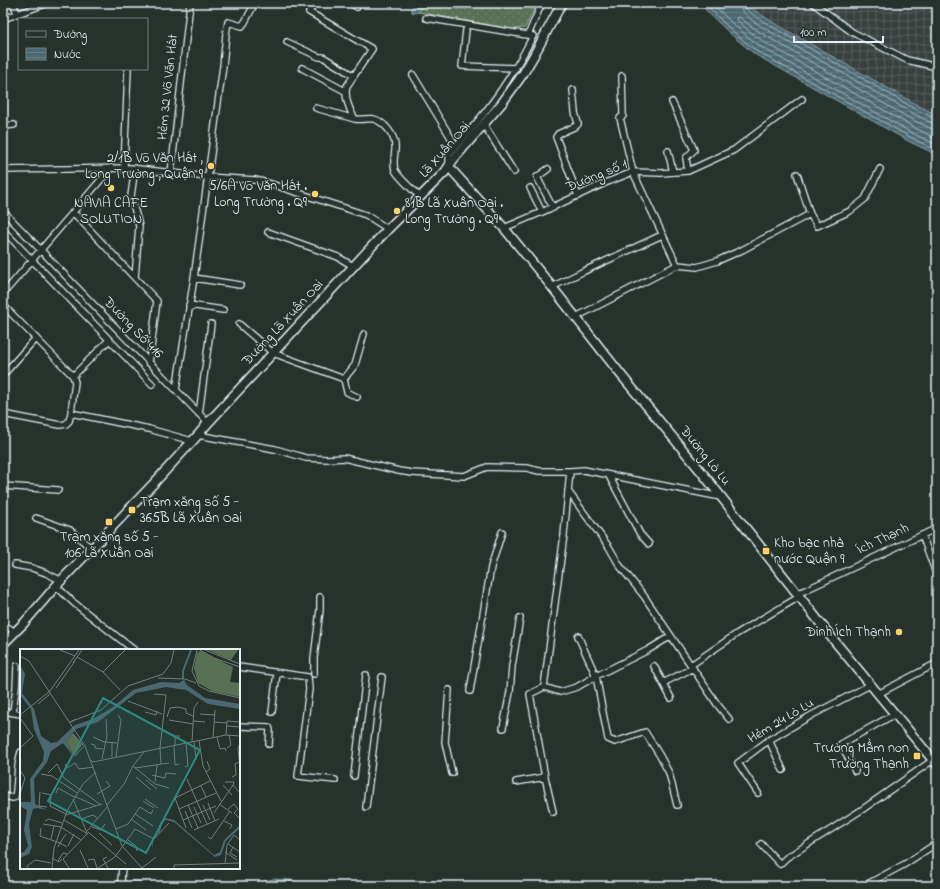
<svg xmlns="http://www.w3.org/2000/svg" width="940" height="889" font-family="'Indie Flower',sans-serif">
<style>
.industrial{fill:url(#industrial-grid)}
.grass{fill:url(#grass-dots);stroke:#a1b0a6}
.water{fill:url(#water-rules);stroke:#8a9fa8}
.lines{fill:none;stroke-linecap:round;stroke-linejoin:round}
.shore{stroke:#a9bbc2;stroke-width:1}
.street-casing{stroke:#e8f1f8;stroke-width:8}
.secondary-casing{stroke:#e8f1f8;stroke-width:11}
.street{stroke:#26332d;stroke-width:5.5}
.secondary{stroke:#26332d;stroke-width:8}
.poi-dot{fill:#ffd166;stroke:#26332d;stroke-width:1.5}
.labels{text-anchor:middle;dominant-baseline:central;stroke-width:3;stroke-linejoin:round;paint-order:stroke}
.street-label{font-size:14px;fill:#e8f1f8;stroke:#26332d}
.poi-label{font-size:14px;fill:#e8f1f8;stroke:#26332d;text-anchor:end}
.inset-river{fill:none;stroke:#4b6972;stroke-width:2}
.inset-road{fill:none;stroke:#747f7e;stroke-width:1}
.view{fill:#308883;fill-opacity:0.15;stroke:#308883;stroke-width:2}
.inset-edge{fill:none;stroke:#e8f1f8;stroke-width:2}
</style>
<defs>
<pattern id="industrial-grid" width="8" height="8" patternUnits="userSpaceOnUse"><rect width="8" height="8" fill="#394140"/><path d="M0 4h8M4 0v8" fill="none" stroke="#565d5c"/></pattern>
<pattern id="grass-dots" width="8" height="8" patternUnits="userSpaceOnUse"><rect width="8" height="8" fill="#5a7054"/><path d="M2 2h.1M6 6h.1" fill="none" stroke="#72856d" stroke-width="1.8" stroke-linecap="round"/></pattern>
<pattern id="water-rules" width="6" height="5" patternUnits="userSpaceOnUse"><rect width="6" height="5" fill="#4b6972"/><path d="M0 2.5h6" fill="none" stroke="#657f87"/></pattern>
</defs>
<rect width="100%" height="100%" fill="#26332d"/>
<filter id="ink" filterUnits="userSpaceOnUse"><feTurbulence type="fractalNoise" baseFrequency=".025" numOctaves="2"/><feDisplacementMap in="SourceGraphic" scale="8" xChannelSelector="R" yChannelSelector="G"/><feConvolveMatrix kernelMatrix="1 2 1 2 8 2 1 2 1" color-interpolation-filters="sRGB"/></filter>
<g filter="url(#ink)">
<path class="industrial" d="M746,3H937V115L919,106L774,23L757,12Z"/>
<path class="grass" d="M424,3H537L525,28L512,29L418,12Z"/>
<path class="water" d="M416,3H424L418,12L415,13L412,12L411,9Z
M699,3H746L757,12L774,23L919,106L937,115V155L908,141L756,55C735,39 717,22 699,3Z
M273,879L290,880L310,886H252L258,883Z
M130,881H139L149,886H116Z"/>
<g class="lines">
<path class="shore" d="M705,3C721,21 738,37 758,52L910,137L937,151
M712,3C727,19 743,34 761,47L912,133L937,145
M739,3C740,15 760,25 769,31L914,114L932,123L937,124
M744,3C744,4 744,5 744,6C747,12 766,23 771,26L917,110L934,118L937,119
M937,130L930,128L911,119L766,36L748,24L739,17L736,18L737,20L749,31L764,42L915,128L937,139"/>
<g class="street-casing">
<path id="street" d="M13,3L17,13
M314,3L309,12L372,49L347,86C344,96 349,110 355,119C362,120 368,118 374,119C384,122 394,134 395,145C396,152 392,162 395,170C398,177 414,191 420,197
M350,3L357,7
M813,3L852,32L907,60L937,67
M426,18L533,36C527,47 522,58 515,68C497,100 473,128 449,154V165
M3,19L48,3
M466,30L462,66L516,68
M528,35L542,3
M287,42L319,57H323L354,76
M302,68L345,91
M413,75L456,146
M622,76L623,116L620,118L633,172L677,265
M573,90L575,112L578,124L576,126L558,134L556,137L578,196
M672,102L694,150L686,158L688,171
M316,108L355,119
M484,125L514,172
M3,126L14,125
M668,151L673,172
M124,168L128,69
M135,168L131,196L139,226L135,278L157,301L149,363
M548,169L537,177L553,208
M3,170L130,168L207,177L255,180L268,183L366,215L388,229
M171,173L190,3
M797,174L810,214
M530,188L542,212
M3,211L208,423
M73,212L135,278
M504,228L542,212L605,183L633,172L661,173L688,171L734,150L802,99
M3,230L152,384
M268,232L338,257L353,266
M194,278L240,285
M552,287L582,272L662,235
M3,294L111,168
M3,305L73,376L75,382L71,413L69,421L66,424L60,425L3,414
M189,305L223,310
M576,317L677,265L697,267L717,261L742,250L810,214L817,226L850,211L865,199L880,169
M239,324L273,353L344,379L355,365L364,334
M3,375L36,338
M73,376L109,340
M344,379L347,392L357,397
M176,390L194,278L223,66L226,34L228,22L242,26L245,22L255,3
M71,413L149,429L192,441
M199,414L211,324
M198,435L275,449L306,458L327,459L344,458L399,471L412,473L464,476L487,467L527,468L539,471H570
M609,476L640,534L649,544
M3,486L58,490
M568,491L609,547L620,566L644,596L717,704L729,719
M36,518L70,530L92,549
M922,535L937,576
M15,565L32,568L46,573L62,581
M56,586L74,603L134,650
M797,594L937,528
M3,624L15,632
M578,636L596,676L608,739L615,742L645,732L660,756L669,773L677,805
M691,665L738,633L799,597
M654,666L671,698
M239,667L308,677L309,689L298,776L335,780
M314,674V658L320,610V597
M663,683L693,668
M544,687L560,692L577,687L596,676L648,650L671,636
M449,690L445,742L452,773
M470,691L491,567L502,532
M878,694L937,663
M3,711L21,714
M13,712L16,688L17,666
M272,712L277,673
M239,726L269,727L270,730L269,744
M503,728L510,692L512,666L520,618
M769,740L783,770
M855,771L841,744L895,714
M354,776L366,675
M516,782L545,777
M758,793L738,763L769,740L812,715L870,685
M3,796L13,798L15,797C18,781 16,768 21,752
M366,807L382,677
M553,812L545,777L530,694L544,687L564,535L570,471L584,470L721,497
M761,844L780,864L786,858L863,809L933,760
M122,868L121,880L124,886
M503,886H505
M864,886L905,864L937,843"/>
</g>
<g class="secondary-casing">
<path id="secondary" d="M449,167L504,228L552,287L622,376L704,475L832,638L937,765
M3,644L24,623L56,586L155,482L198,435L208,423L388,229L445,172L453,160L502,103L523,74L533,57L562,3"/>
</g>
<use href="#street" class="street"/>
<use href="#secondary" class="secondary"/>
</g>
</g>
<g class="poi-dot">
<circle cx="211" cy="166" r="4"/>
<circle cx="111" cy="188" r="4"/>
<circle cx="315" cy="194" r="4"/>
<circle cx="397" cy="211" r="4"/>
<rect x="128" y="506" width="8" height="8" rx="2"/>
<rect x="105" y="518" width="8" height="8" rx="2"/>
<rect x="762" y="547" width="8" height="8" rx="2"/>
<circle cx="899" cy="632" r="4"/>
<rect x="913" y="752" width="8" height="8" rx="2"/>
</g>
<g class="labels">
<g class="street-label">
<text transform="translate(168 87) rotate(-84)">Hẻm 32 Võ Văn Hát</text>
<text transform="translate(445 150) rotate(-49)">Lã Xuân Oai</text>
<text transform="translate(597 176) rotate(-22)">Đường số 1</text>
<text transform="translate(283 323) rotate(-47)">Đường Lã Xuân Oai</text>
<text transform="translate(133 328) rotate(46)">Đường Số 416</text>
<text transform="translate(705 456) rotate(51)">Đường Lò Lu</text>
<text transform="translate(883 539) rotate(-25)">Ích Thạnh</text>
<text transform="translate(781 721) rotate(-31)">Hẻm 24 Lò Lu</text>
</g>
<g class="poi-label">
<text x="203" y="158">2/1B Võ Văn Hát ,<tspan x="203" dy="16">Long Trường , Quận 9</tspan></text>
<text x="307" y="186">5/6A Võ Văn Hát .<tspan x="307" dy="16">Long Trường . Q9</tspan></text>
<text x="111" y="203" text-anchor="middle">NAVIA CAFE<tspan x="111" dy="16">SOLUTION</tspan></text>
<text x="405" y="203" text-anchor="start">81B Lã Xuân Oai .<tspan x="405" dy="16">Long Trường . Q9</tspan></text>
<text x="140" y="502" text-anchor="start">Trạm xăng số 5 -<tspan x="140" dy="16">365B Lã Xuân Oai</tspan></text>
<text x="109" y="537" text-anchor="middle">Trạm xăng số 5 -<tspan x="109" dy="16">106 Lã Xuân Oai</tspan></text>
<text x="774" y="543" text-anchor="start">Kho bạc nhà<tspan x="774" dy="16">nước Quận 9</tspan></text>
<text x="891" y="632">Đình Ích Thạnh</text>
<text x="909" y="748">Trường Mầm non<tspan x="909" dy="16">Trường Thạnh</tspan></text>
</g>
</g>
<g transform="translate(20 649)">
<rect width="220" height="220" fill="#26332d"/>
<path d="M188,1H218L211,11ZM180,2L213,18L210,33L220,34V48L192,42L178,34L174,19L177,4ZM53,84L62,96L54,107L46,92Z" fill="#5a7054"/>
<path d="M0,1V16L5,25L2,44L14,60L21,87L31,94L37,93L55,76L73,70L93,58L113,41L141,33L159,34L164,31L167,36L185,49L220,55V60L188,55L166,41L146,38L116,44L78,73L56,80L46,92L54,108L43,94L31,102L27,113L14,130L15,155L27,161L17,159L13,160L9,175L12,198L9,205L0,209V204L4,203L8,197L4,181L7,161L0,157V153H11L10,130L23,112L24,103L14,80L11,60L0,46ZM145,169L154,171L194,206L200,203L204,191L220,176V179L206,192L201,206L195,208L154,173L146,171L142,174L140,183L134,189L132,199V189L138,186L140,174Z" fill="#4b6972"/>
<path class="inset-river" d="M163,30V22L171,1"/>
<path class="inset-road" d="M40,1L55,7M177,1L172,22L179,37L189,42L220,49M180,1L194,9L220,18M185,1L220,15M0,7L9,12L65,97L102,197L122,219M57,8L83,23L100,41M53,14L62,1M83,23L105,1M138,29L165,30L176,34M36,39L55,12M134,45L146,46L140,99M108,52L142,65M18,55L30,45M125,63L136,66L137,62M180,65L195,66M0,66L30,42L59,1M147,68L150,59L158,58L166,60V64L173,67M0,69L13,87L0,99M56,70L50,73L81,61L108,37L143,25L151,14L154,1M149,71L173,75M173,72L185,73M194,73L207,74M207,77L220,78M53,85L63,96M206,86L207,72L219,73L220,71M73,88L84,93L97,94M197,88L200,100L205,99L206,102M193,89L195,61M179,92L183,117L201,152M172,93L174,59L178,53M174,93L176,111M220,94L218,100L220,118M71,95L75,96V99L83,100M154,97L155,116L159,115M155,97V87H160M140,99L141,115M207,99L211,96L209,86M124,103L113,117L135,135L149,139M55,107L64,97M92,108V93M96,108L101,71L98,66M82,110L87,87L86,70M71,111L73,113L206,86L220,87M45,115L47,119L55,114L59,120L74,118M165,118L168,117L166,94M115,119L149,114M0,121L5,129L0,145M186,123L190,120L187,112M28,124L37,115L44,129L81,156M21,125L32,127L57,144M132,126L145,129L146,124L156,125M116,128L131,141M212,128L216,126L215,115L219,113M167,130L187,175M126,131L137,140M135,133L137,116M205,133H214L213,136M203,136L212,146M181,137L186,148M20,143L19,157L27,158M22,144L31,146L30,157L46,165M36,144L38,139L54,148M77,145L90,137L86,132M54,147L76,157M53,150L67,184M125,150L138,159M123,152L134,159M188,154L195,172M199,155L212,164M87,156L104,135L113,117M168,156L178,179M183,156L190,171M174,158L181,174M159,160L155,149L190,132M208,160L214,155L218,160L214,164L219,169M165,162L172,179M194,164L213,136L220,144M115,165L133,177M46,166L82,155M61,170L73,166L77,169M111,170L126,181M44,171L68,185M163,171L196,157M25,172L29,170L42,174M204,172L212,176L210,180M23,175L41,178L61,191M72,178L81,181L85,175M21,179L20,187L40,194L46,185M166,179L159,160L196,144M96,180L108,175L120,158L131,165L133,161M174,181L199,170M67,182L88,157M68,183L106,215M79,184L92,196M188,188L191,190L210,162M31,190L34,177M108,191L116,197L117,202M208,195L220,203M48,197L54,185M38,198L40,194L47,198M213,198L210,204L217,208M60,201L68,219M205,203L217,211M87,208L83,210L88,219M32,209L39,213L42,210M68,211L74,210L77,219M38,212L43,204L47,205M205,215L207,196L214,186L220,191M8,219L7,217L15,211L31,214M32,219L34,199L47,162L63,135L76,123M49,219L43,210L67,185M78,219L95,208L115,180L134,190L149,174M122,219L136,208M154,219V216L220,214"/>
<path class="view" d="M83,49L180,101L126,204L28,152Z"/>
<rect width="220" height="220" class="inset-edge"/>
</g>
<rect width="940" height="889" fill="none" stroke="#26332d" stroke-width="16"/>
<rect x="8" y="8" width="924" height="873" fill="none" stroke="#e8f1f8" stroke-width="1.5" filter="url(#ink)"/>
<rect x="18" y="18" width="130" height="52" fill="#26332d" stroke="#747f7e"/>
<rect x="26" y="31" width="20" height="6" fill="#26332d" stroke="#747f7e"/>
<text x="54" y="38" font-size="12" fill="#e8f1f8">Đường</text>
<rect x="26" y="48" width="20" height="12" fill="url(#water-rules)" stroke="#747f7e"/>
<text x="54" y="58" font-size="12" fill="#e8f1f8">Nước</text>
<path d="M794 36v6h89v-6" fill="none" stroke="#e8f1f8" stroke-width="2"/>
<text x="800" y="36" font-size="12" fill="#e8f1f8" stroke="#26332d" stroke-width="3" paint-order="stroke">100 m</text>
</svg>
